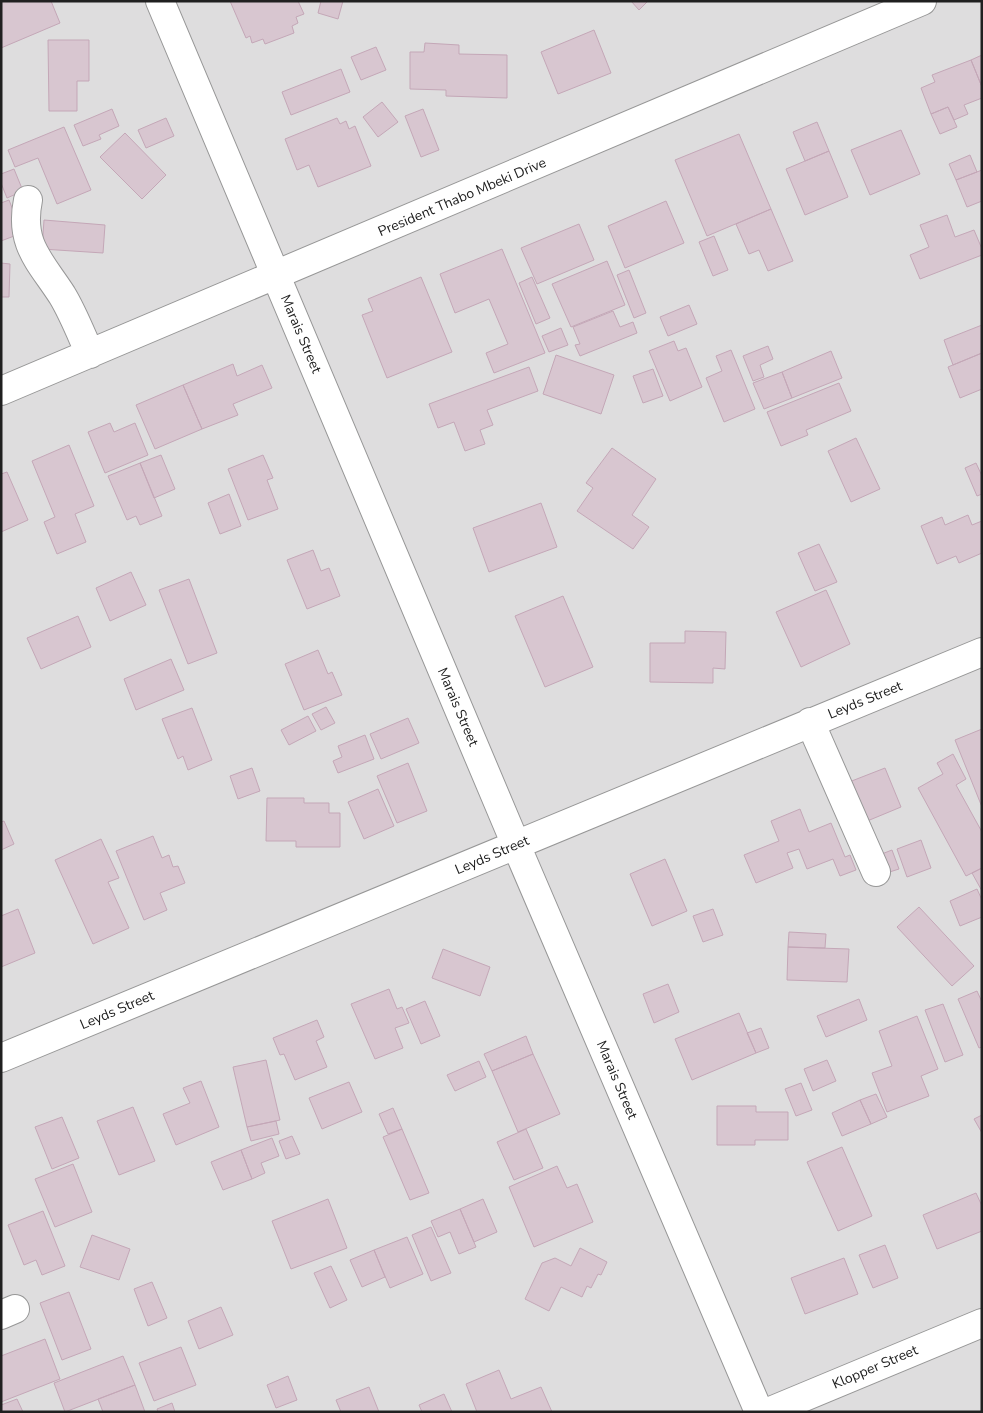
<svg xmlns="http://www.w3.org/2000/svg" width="983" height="1413" font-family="'Nunito Sans',sans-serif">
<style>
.residential{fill:#deddde}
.building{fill:#d8c6d0;stroke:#c4a7b7}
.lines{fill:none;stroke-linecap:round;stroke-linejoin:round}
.minor-casing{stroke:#979797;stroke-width:30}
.minor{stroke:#fff;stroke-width:28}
.labels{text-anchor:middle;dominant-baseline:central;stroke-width:5;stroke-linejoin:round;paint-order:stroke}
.street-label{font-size:14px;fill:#202020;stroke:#fff}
</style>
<rect width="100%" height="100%" fill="#f1e6ea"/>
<path class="residential" d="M1,1H982V1412H1Z"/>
<path class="building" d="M1,1H51L60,23L1,48Z
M230,1H298L304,14L296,17L298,23L292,26L294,33L265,44L263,39L252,43L250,36L246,38Z
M321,1H343L338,19L318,13Z
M631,1H648L639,10Z
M594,30L611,73L558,94L541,52Z
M48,40H89V81H77V111H49Z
M425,43L459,45V54L507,55V98L446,96V90L410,89V52H424Z
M376,47L386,70L361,80L351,57Z
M982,55V87L971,60Z
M971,60L982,87V98L964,105L968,114L954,120L948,107L931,114L921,88L935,82L932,75Z
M341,69L350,92L291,115L282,92Z
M382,102L398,122L378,137L363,117Z
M948,107L957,127L940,134L931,114Z
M112,109L119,126L99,135L101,139L83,146L74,125Z
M423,109L439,150L421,157L405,116Z
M166,118L174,136L146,148L138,130Z
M337,118L340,124L346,121L349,129L355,126L371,166L318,187L309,165L297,170L285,139Z
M817,122L829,151L805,161L793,132Z
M64,127L91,190L57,204L38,158L15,167L8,150Z
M901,130L920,174L870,195L851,150Z
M125,133L166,175L142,199L100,157Z
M739,134L771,209L707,236L675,160Z
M829,151L848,197L805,215L786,169Z
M970,155L977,172L956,180L949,164Z
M14,169L23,191L7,198L1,183V174Z
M982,170V201L967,207L956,180Z
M9,200L22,233L1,241V203Z
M666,201L684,243L625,268L608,226Z
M771,209L793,261L768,271L759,250L749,254L736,224Z
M947,215L955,237L974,230L982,249V255L920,279L910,255L929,247L920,225Z
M44,220L105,225L103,253L42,249Z
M579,224L594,260L537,284L521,248Z
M714,236L728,270L713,276L699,242Z
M502,249L545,353L494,373L486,353L508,344L489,299L455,313L440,274Z
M607,261L625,305L571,327L552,284Z
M1,263L10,264L9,297H1Z
M629,270L646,313L634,318L617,275Z
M421,277L452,352L387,378L362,315L373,311L368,299Z
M532,277L550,318L536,324L519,283Z
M689,305L697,324L668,336L660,317Z
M613,311L620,327L633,322L637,333L580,356L575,345L580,344L573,327Z
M982,325V353L953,365L944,340Z
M561,328L568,345L549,352L542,336Z
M674,341L678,351L686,348L702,387L670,401L649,351Z
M768,346L773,359L760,365L764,377L753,381L743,356Z
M731,350L755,409L724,422L706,378L722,371L716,356Z
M831,351L842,378L792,398L782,372Z
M982,353V389L960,398L948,367Z
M556,355L614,375L601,414L543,394Z
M233,364L237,376L262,365L272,388L233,404L238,415L202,429L183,385Z
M529,367L538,391L487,410L493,425L480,430L485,444L465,451L454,422L438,428L429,404Z
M653,369L663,396L643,403L633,376Z
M782,372L792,398L764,409L753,383Z
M839,383L851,411L806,430L808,435L781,446L767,412Z
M183,385L202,429L155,449L136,405Z
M110,423L114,432L135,423L148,455L105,473L88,432Z
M856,438L880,489L851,502L828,451Z
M69,445L94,506L75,514L86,542L57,554L44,522L55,517L32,461Z
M612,448L656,479L632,515L649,527L633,549L577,511L593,488L586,483Z
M161,455L175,489L154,498L140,463Z
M263,455L273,478L267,480L278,509L248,520L228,469Z
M140,463L162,516L140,525L136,516L127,520L108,476Z
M976,463L982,476V494L977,496L965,468Z
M7,472L28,520L1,532V474Z
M229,494L241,526L220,534L208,503Z
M541,503L557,547L489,572L473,528Z
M968,515L972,525L982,521V553L959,563L956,556L937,564L921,526L942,517L945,525Z
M819,544L837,582L815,591L798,553Z
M313,550L321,571L329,568L340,596L307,609L287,560Z
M131,572L146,605L110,621L96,588Z
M189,579L217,653L188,664L159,590Z
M826,590L850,644L801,667L776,612Z
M563,596L593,667L545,687L515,616Z
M78,616L91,647L41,669L27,638Z
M685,631L726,632L725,669L713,668V683L650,682V643H685Z
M318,650L328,674L332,672L342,695L304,710L285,664Z
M171,659L184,690L136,710L124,679Z
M326,707L335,723L321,730L312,714Z
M192,708L212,760L188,770L183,756L178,759L162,719Z
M308,716L316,731L289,745L281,730Z
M408,718L419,743L381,759L370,734Z
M982,729V807L955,740Z
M365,735L374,759L338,773L333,761L342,757L338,746Z
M953,754L966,779L956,785L982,832V868L966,876L918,788L943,774L937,763Z
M408,763L427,811L397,823L377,776Z
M252,768L260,791L238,799L230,776Z
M885,768L901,807L860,824L844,784Z
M378,789L394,826L364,839L348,802Z
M267,798H304V803H329V813H340V847H296V841H266Z
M800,809L809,832L831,823L845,857L850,855L856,870L840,876L833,859L807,869L799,849L787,853L793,868L756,883L744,855L779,841L771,821Z
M4,821L14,844L1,850V822Z
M153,836L162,858L169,855L173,867L178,866L185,883L160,893L167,910L144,920L116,851Z
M101,839L119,878L108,882L129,928L93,944L55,860Z
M921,840L931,868L907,877L897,849Z
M892,850L899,869L880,875L874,857Z
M665,859L687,911L652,926L630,874Z
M982,868V891L972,873Z
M977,889L982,900V917L960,926L950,901Z
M919,907L974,966L952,986L897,927Z
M18,909L35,953L1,967V916Z
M713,909L723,935L703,942L693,916Z
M789,932L826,934L825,948L788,947Z
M788,947L849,949L847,982L787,980Z
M443,949L490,967L480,996L432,978Z
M668,984L679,1012L654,1023L643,994Z
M389,989L397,1009L402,1007L409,1023L395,1028L403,1048L375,1059L351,1004Z
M977,991L982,1002V1047L979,1048L958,999Z
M859,999L867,1020L826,1037L817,1016Z
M425,1001L440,1036L421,1044L406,1009Z
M943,1004L963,1055L945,1062L925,1010Z
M739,1013L756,1053L692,1080L675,1039Z
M917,1016L938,1069L921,1076L929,1096L887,1112L872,1073L892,1066L879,1031Z
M317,1020L324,1037L316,1041L327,1067L295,1080L284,1054L280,1055L273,1038Z
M761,1028L769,1048L756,1053L747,1033Z
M526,1036L533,1054L492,1071L484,1054Z
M533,1054L560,1114L518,1132L492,1071Z
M266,1060L280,1120L247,1127L233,1067Z
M827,1060L836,1081L813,1091L804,1069Z
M479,1061L486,1077L455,1091L447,1075Z
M201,1081L219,1127L176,1145L163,1114L190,1103L183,1088Z
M349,1082L362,1112L322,1129L309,1098Z
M801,1083L812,1110L796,1116L785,1089Z
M876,1094L887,1117L871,1124L860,1100Z
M860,1100L871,1124L842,1136L832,1113Z
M717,1106H756V1112H788V1140H755V1145H717Z
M133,1107L155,1161L119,1175L97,1121Z
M393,1108L402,1129L388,1134L379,1114Z
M982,1115V1133L974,1119Z
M62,1117L79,1158L52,1169L35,1127Z
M276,1121L279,1134L251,1141L247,1127Z
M402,1129L429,1193L410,1200L383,1137Z
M526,1129L543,1168L514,1180L497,1142Z
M292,1136L300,1154L286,1159L279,1141Z
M272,1138L279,1156L261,1163L265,1173L252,1179L241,1150Z
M842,1147L872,1216L838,1231L807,1162Z
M241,1150L252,1179L223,1190L211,1162Z
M73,1164L92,1212L55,1227L35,1179Z
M557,1166L567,1188L577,1184L593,1222L534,1247L509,1187Z
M976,1193L982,1206V1231L937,1249L923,1215Z
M328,1199L347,1248L291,1269L272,1221Z
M483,1199L497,1232L474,1242L460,1209Z
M460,1209L476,1247L459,1254L450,1232L438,1237L431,1221Z
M43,1211L65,1266L42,1275L36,1260L24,1265L8,1225Z
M431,1227L451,1273L431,1281L412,1235Z
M92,1235L130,1249L119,1280L80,1267Z
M407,1237L423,1274L390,1288L374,1250Z
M885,1245L898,1278L873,1288L859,1255Z
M580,1248L607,1262L601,1275L598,1274L591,1288L587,1286L582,1297L561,1287L549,1311L525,1299L542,1263L555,1258L571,1266Z
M374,1250L385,1277L362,1287L350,1260Z
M844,1258L858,1294L805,1314L791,1278Z
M331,1266L347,1300L330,1308L314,1273Z
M152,1282L167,1318L148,1326L134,1289Z
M69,1292L91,1349L62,1360L40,1303Z
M221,1307L233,1335L199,1349L188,1321Z
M45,1339L60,1379L1,1402V1356Z
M181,1347L196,1385L154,1401L139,1363Z
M123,1356L135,1385L65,1412L54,1383Z
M499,1370L511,1399L541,1387L552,1412H477L466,1384Z
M288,1376L297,1400L276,1408L267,1385Z
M135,1385L145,1412H103L98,1399Z
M369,1387L379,1412H341L336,1400Z
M444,1394L452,1412H422L419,1405Z
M17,1399L23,1412H1V1405Z
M172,1403L175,1412H158L157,1409Z"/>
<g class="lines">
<g class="minor-casing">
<path id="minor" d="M160,1L516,845L759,1412
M28,200C19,244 40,261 62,295C73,313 81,334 90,354
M1,391L922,1
M810,722L876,872
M1,1058L982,652
M1,1315L15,1309
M768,1412L982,1323"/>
</g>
<use href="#minor" class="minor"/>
</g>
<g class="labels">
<g class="street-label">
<text transform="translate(462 197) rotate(-23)">President Thabo Mbeki Drive</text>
<text transform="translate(301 334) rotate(67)">Marais Street</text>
<text transform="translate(865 700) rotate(-22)">Leyds Street</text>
<text transform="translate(458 707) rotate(67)">Marais Street</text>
<text transform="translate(492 855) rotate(-23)">Leyds Street</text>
<text transform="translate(117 1010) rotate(-23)">Leyds Street</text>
<text transform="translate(617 1080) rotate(67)">Marais Street</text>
<text transform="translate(875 1367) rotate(-23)">Klopper Street</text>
</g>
</g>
<rect width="983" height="1413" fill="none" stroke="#202020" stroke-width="5"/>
</svg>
